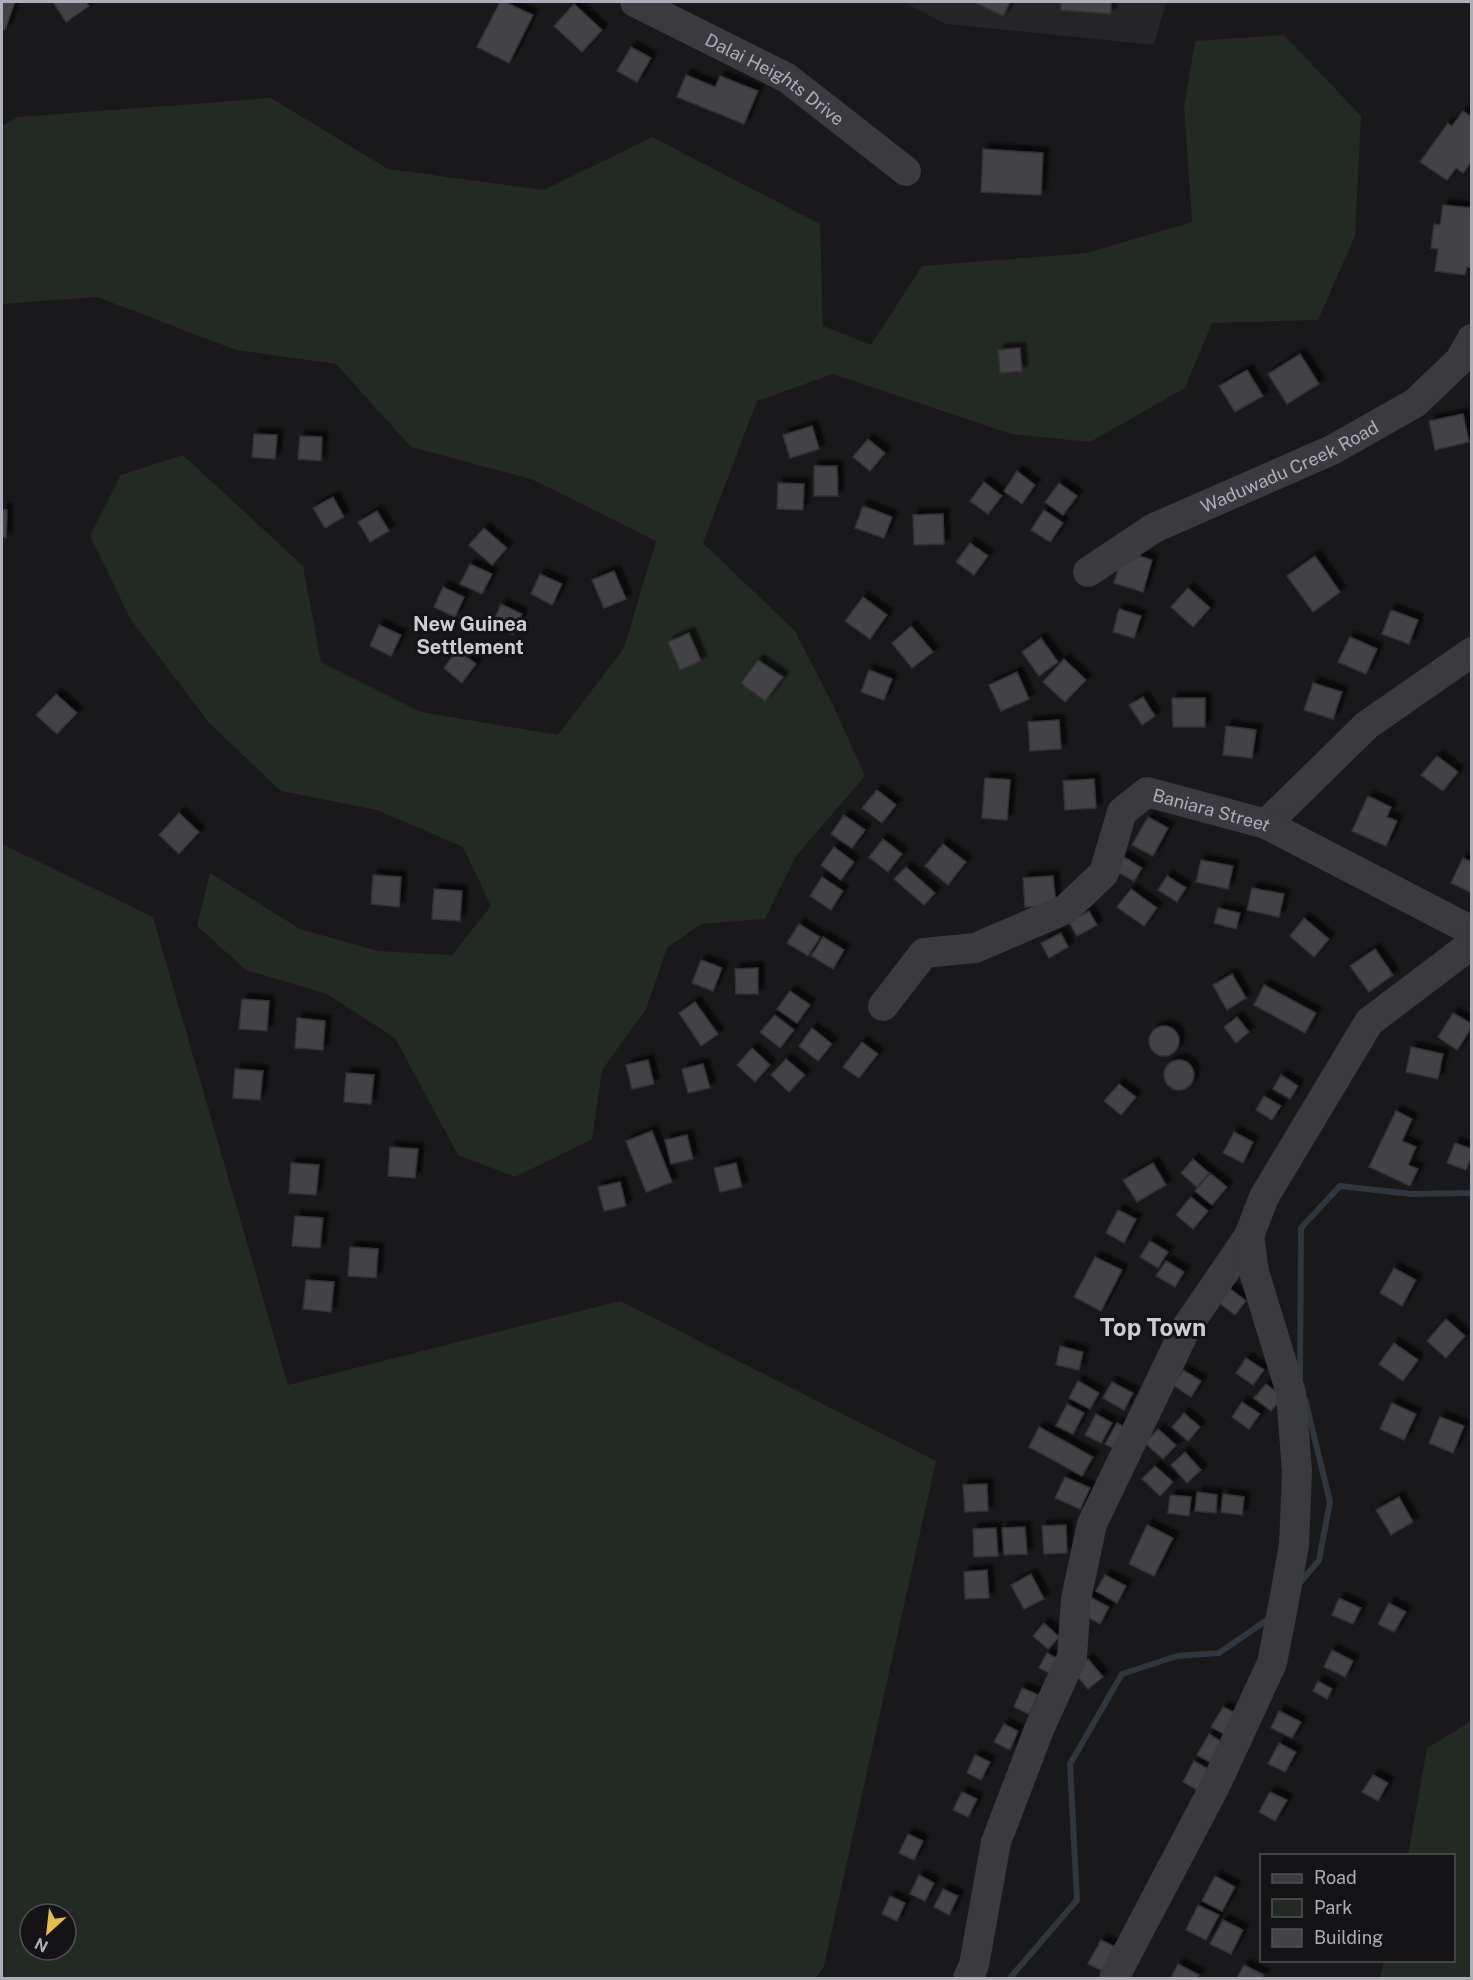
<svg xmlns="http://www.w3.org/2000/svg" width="1473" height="1980" font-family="'Public Sans',sans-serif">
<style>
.built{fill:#252427}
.green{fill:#232a24;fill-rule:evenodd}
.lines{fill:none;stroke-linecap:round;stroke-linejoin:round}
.stream{stroke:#2f363e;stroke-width:6}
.building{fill:#434347;stroke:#333336;stroke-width:1.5;filter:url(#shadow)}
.minor{stroke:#3a3a3f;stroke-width:30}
.labels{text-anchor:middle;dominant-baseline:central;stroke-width:6;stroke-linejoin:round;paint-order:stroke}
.street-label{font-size:18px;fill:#acaeb9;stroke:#141315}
.neighbourhood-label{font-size:20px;font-weight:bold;fill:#ccced5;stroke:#141315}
.district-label{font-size:24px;font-weight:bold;fill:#ccced5;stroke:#141315}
</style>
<defs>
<filter id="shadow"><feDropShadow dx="5.5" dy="-5.5" stdDeviation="1.5" flood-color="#0009"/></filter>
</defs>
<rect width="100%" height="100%" fill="#19181a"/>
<path class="built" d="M903,2H1166L1154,45L946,24Z"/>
<path class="green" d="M1284,35L1361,116L1355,236L1318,320L1212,323L1185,388L1090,442L1011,434L833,374L757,401L703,543L795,631L833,705L865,776L796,856L765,919L701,924L667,948L646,1009L602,1070L592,1139L515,1177L458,1155L395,1038L327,994L246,970L197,926L210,873L300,929L378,951L452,955L491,906L463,847L377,810L281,791L209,723L131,620L90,536L121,475L183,455L303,566L321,662L421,712L558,735L624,648L656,541L531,479L411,447L336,364L236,350L97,297L2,304V126L18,117L271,98L388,169L544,190L652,137L820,224L823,326L871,345L922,266L1087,253L1192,222L1184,106L1195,41Z
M2,844L153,917L288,1385L620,1301L936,1461L824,1966L816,1978H2ZM30,1914H66V1950H30Z
M1471,1721V1978H1380L1384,1961L1454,1960V1856L1408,1855L1427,1748Z"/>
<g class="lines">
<path class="stream" d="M1300,1378L1301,1228L1340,1186L1412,1194L1472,1193
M1298,1585L1319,1560L1330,1502L1305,1399
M1010,1978L1077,1900L1070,1764L1122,1674L1177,1656L1219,1653L1270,1618"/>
</g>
<path class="building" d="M2,2H15L5,30L2,29Z
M53,2H86L89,6L66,22Z
M500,2H505L533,15L509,63L477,47Z
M974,2H1010L1003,16Z
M1061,2H1111V14L1061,10Z
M574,4L602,30L582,52L554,26Z
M631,47L651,58L637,82L617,71Z
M686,75L715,87L720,76L758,91L744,124L677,97Z
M1463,111L1472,117V161L1463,173L1456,168L1447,180L1420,162L1448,123L1452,126Z
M983,149L1043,153L1041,195L981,192Z
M1443,205L1472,208V268L1467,267L1465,275L1435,271L1438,249L1431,248L1434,224L1440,225Z
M1020,348L1022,371L1000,373L998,350Z
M1300,354L1319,384L1287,404L1268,374Z
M1247,370L1263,396L1235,412L1219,386Z
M1463,414L1469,442L1435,450L1429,421Z
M812,426L819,449L790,458L783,435Z
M254,434L277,435L275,459L252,457Z
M300,436L322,437L321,461L298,459Z
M868,439L885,453L870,471L853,457Z
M814,466H837L838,496H814Z
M1017,471L1035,485L1022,504L1004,491Z
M984,482L1002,496L988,514L970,501Z
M778,483L804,484L803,510L777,509Z
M1059,483L1077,496L1063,515L1045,502Z
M333,497L344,517L325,528L313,508Z
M863,506L892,517L884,538L855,528Z
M2,509L7,510L6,538L2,537Z
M1044,510L1063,523L1050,542L1031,530Z
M377,511L389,531L370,542L358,522Z
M943,514L944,544L914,545L913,515Z
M484,528L507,548L492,565L469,545Z
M970,543L988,556L974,575L956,562Z
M1124,551L1152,560L1143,592L1114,583Z
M1315,556L1340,592L1313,612L1287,576Z
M470,564L492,574L482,594L460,584Z
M614,571L626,599L604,608L592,580Z
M540,574L562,584L552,605L531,594Z
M443,587L464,597L455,617L434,607Z
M1188,588L1210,608L1193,627L1171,607Z
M863,597L887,615L870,639L845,621Z
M501,604L522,614L513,635L492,625Z
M1119,609L1141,616L1134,638L1113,632Z
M1391,610L1418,620L1409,644L1382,634Z
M379,625L401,635L391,656L370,646Z
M911,626L933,652L912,668L892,643Z
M689,633L701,661L680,670L668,642Z
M1350,637L1377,649L1366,674L1338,662Z
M1041,638L1058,662L1039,676L1022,652Z
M457,650L476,664L462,683L444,668Z
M1064,659L1086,680L1065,702L1043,682Z
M758,660L783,677L765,701L741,683Z
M869,670L892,679L884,700L861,692Z
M1017,672L1029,699L1001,711L989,685Z
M1313,683L1342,692L1333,719L1304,710Z
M56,694L77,713L57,734L36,715Z
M1143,697L1155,716L1142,725L1129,705Z
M1172,698H1205V727H1173Z
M1059,720L1061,749L1030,751L1028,722Z
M1226,726L1256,730L1252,758L1223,755Z
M1437,756L1458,772L1443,791L1421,775Z
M985,778L1010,780L1007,820L982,818Z
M1094,779L1096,808L1065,810L1063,781Z
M877,790L896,805L882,823L862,808Z
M1368,796L1391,807L1387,817L1397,821L1386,846L1352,831Z
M179,813L199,832L179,854L159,835Z
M844,815L865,830L852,848L831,834Z
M1148,817L1168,828L1153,856L1132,845Z
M883,839L902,854L888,872L869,857Z
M943,844L966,862L948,885L925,866Z
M834,847L854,862L841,880L821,865Z
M1122,856L1142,868L1134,881L1114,870Z
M1463,858L1472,862V893L1451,883Z
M1201,860L1233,866L1228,889L1196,882Z
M906,867L935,893L924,905L894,879Z
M373,875L401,877L399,907L371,904Z
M1053,876L1056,905L1025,907L1023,878Z
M1167,876L1186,888L1177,902L1158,890Z
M822,877L843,891L831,910L810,896Z
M1252,888L1284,894L1279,917L1247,910Z
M434,889L462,891L460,921L432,919Z
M1131,889L1157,908L1144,926L1117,907Z
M1218,908L1240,913L1236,929L1214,923Z
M1089,911L1097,925L1077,936L1069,922Z
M1304,918L1329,939L1314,957L1290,936Z
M799,924L820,937L808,956L787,943Z
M1061,933L1068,947L1049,958L1041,943Z
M823,937L844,950L833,969L811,956Z
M1375,949L1393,975L1369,992L1350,966Z
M701,960L722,968L713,991L692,983Z
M758,968V994H736L735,969Z
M1232,974L1246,998L1227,1010L1213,985Z
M1264,985L1316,1013L1305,1033L1254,1005Z
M790,991L810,1005L797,1023L777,1009Z
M242,999L269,1001L267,1031L239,1029Z
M695,1002L718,1034L701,1046L679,1013Z
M1453,1013L1472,1024V1027L1457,1050L1438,1037Z
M775,1015L794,1030L780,1048L760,1032Z
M1237,1017L1249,1032L1236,1043L1224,1027Z
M297,1018L325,1021L323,1050L295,1048Z
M1149 1041a15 15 0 1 1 30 0a15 15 0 1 1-30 0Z
M812,1028L832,1044L818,1061L799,1046Z
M862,1042L878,1054L859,1078L843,1067Z
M1411,1047L1443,1054L1438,1079L1406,1072Z
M752,1048L770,1065L755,1082L737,1065Z
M786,1059L805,1075L789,1092L771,1075Z
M648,1060L654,1084L632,1089L626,1065Z
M1164 1075a15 15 0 1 1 30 0a15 15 0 1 1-30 0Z
M703,1064L710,1088L688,1093L682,1069Z
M235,1069L263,1071L260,1100L233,1098Z
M346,1073L374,1075L371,1104L344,1102Z
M1281,1075L1298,1086L1290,1099L1273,1089Z
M1119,1084L1136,1097L1121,1115L1104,1101Z
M1264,1096L1281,1106L1272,1120L1256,1110Z
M1396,1111L1412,1119L1402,1141L1416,1147L1408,1165L1418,1169L1410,1186L1369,1167Z
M652,1131L672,1182L646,1192L626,1141Z
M1234,1132L1253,1142L1243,1163L1223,1153Z
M687,1135L693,1159L671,1164L665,1140Z
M1455,1143L1472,1149V1155L1466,1170L1447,1163Z
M390,1147L418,1149L415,1178L388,1176Z
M1193,1159L1209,1173L1197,1187L1181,1173Z
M291,1163L319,1165L316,1195L289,1193Z
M736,1163L742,1187L720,1192L714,1168Z
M1153,1163L1166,1185L1137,1202L1123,1180Z
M1210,1173L1227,1187L1212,1205L1195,1191Z
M620,1182L626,1206L604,1211L598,1187Z
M1191,1197L1208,1211L1193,1229L1176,1215Z
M1118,1210L1136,1219L1124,1243L1106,1233Z
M295,1216L323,1218L320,1248L292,1246Z
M1150,1241L1168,1252L1158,1268L1140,1257Z
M350,1247L378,1249L376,1278L348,1276Z
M1095,1257L1122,1270L1101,1311L1074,1297Z
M1166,1261L1184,1272L1175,1287L1156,1276Z
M1394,1268L1416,1280L1402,1306L1380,1293Z
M306,1280L334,1282L331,1312L303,1309Z
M1229,1288L1246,1301L1235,1315L1218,1302Z
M1446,1319L1465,1336L1446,1358L1427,1341Z
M1394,1343L1418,1360L1403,1381L1379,1364Z
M1060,1346L1083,1352L1079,1370L1056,1365Z
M1246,1358L1264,1370L1253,1385L1236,1373Z
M1183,1370L1201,1381L1191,1397L1173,1385Z
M1078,1381L1099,1393L1090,1409L1069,1398Z
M1112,1382L1133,1393L1124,1410L1103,1398Z
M1266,1384L1283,1397L1271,1411L1254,1398Z
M1242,1402L1260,1414L1249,1429L1232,1417Z
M1392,1403L1416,1414L1404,1440L1380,1429Z
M1067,1404L1084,1413L1073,1434L1056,1426Z
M1184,1413L1200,1427L1188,1441L1172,1427Z
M1096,1414L1112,1423L1101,1443L1085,1435Z
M1440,1417L1464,1426L1453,1453L1429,1443Z
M1117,1423L1133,1432L1122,1453L1105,1444Z
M1039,1427L1093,1457L1082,1476L1029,1447Z
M1158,1429L1176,1445L1163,1459L1145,1443Z
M1185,1452L1201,1470L1187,1483L1171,1465Z
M1155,1466L1173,1482L1160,1496L1142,1479Z
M1065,1477L1090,1488L1080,1509L1055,1498Z
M987,1484L988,1511L965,1512L963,1485Z
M1197,1492L1217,1495L1216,1513L1195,1511Z
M1223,1494L1244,1497L1242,1515L1221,1512Z
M1170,1495L1191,1497L1189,1516L1168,1513Z
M1399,1497L1413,1522L1391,1535L1376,1510Z
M1066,1525L1067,1553L1044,1554L1042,1526Z
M1147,1525L1173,1538L1154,1576L1129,1564Z
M1025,1527L1027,1554L1004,1555L1002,1528Z
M996,1528L998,1556L974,1557L973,1529Z
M987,1570L989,1598L965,1599L964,1572Z
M1031,1574L1044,1599L1024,1609L1011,1585Z
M1105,1575L1126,1586L1117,1603L1096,1591Z
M1088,1596L1109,1607L1100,1624L1079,1612Z
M1339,1598L1361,1608L1353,1624L1332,1615Z
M1389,1603L1406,1612L1394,1632L1378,1624Z
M1044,1623L1059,1637L1048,1649L1033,1636Z
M1332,1650L1353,1661L1345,1677L1324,1667Z
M1047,1653L1065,1663L1058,1677L1039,1668Z
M1088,1659L1103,1677L1088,1689L1073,1671Z
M1318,1681L1332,1689L1327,1699L1313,1691Z
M1022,1688L1038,1695L1029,1714L1014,1707Z
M1223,1707L1239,1715L1228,1736L1211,1727Z
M1279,1711L1301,1722L1292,1738L1271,1728Z
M1004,1724L1018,1731L1010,1750L994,1742Z
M1209,1734L1224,1743L1213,1764L1197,1755Z
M1279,1743L1296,1752L1285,1772L1268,1764Z
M975,1755L990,1762L981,1780L967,1773Z
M1194,1761L1210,1770L1199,1791L1183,1782Z
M1373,1775L1388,1783L1378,1801L1362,1792Z
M962,1792L977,1799L968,1817L953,1810Z
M1270,1792L1287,1800L1275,1821L1259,1812Z
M908,1834L923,1841L914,1860L899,1853Z
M919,1875L934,1883L925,1901L910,1894Z
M1215,1876L1235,1887L1222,1911L1202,1901Z
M943,1889L958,1896L949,1915L934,1907Z
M890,1896L905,1903L897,1921L882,1914Z
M1198,1905L1219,1915L1206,1940L1186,1930Z
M1223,1920L1243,1930L1231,1954L1210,1944Z
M1101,1940L1121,1950L1109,1974L1088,1964Z
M1178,1964L1199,1975L1197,1978H1171Z
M1244,1965L1264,1975L1262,1978H1237Z"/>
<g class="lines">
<g class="minor">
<path id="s1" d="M635,2L787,78L906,171"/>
<path id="s2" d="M1088,572L1154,528L1332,450L1415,403L1460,360L1472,339"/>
<path d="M1266,824L1367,725L1472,652"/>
<path id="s3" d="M883,1006L924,953L975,948L1066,909L1104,873L1122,812L1147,792L1266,824L1472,931"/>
<path d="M968,1978L974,1965L996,1842L1040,1727L1072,1657L1076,1599L1092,1524L1186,1328L1249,1236"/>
<path d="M1114,1978L1215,1786L1272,1663L1284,1601L1294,1545L1297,1472L1291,1393L1254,1272L1249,1236L1264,1197L1369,1022L1472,944"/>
</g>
</g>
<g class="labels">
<g class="street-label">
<text stroke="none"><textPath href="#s1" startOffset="160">Dalai Heights Drive</textPath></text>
<text stroke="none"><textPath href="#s2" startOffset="228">Waduwadu Creek Road</textPath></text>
<text stroke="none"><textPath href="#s3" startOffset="432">Baniara Street</textPath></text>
</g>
<g class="neighbourhood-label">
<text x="470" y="624">New Guinea<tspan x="470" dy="23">Settlement</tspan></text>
</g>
<g class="district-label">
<text x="1153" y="1327">Top Town</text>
</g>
</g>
<rect width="1473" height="1980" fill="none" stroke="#acaeb9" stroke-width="6"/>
<rect x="1260" y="1854" width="195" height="108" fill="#141315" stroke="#515157" stroke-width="1.5"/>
<rect x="1272" y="1874" width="30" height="9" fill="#3a3a3f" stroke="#515157" stroke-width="1.5"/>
<text x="1314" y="1884" font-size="18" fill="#acaeb9">Road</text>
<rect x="1272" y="1899" width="30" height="18" fill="#232a24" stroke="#515157" stroke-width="1.5"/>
<text x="1314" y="1914" font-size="18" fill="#acaeb9">Park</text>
<rect x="1272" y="1929" width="30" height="18" fill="#434347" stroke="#515157" stroke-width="1.5"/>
<text x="1314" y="1944" font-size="18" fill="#acaeb9">Building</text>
<g transform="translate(48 1932) rotate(207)"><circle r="28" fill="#141315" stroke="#515157" stroke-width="1.5"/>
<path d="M0-4.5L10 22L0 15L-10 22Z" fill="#e6c045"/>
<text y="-9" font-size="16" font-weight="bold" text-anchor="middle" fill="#acaeb9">N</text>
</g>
</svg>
